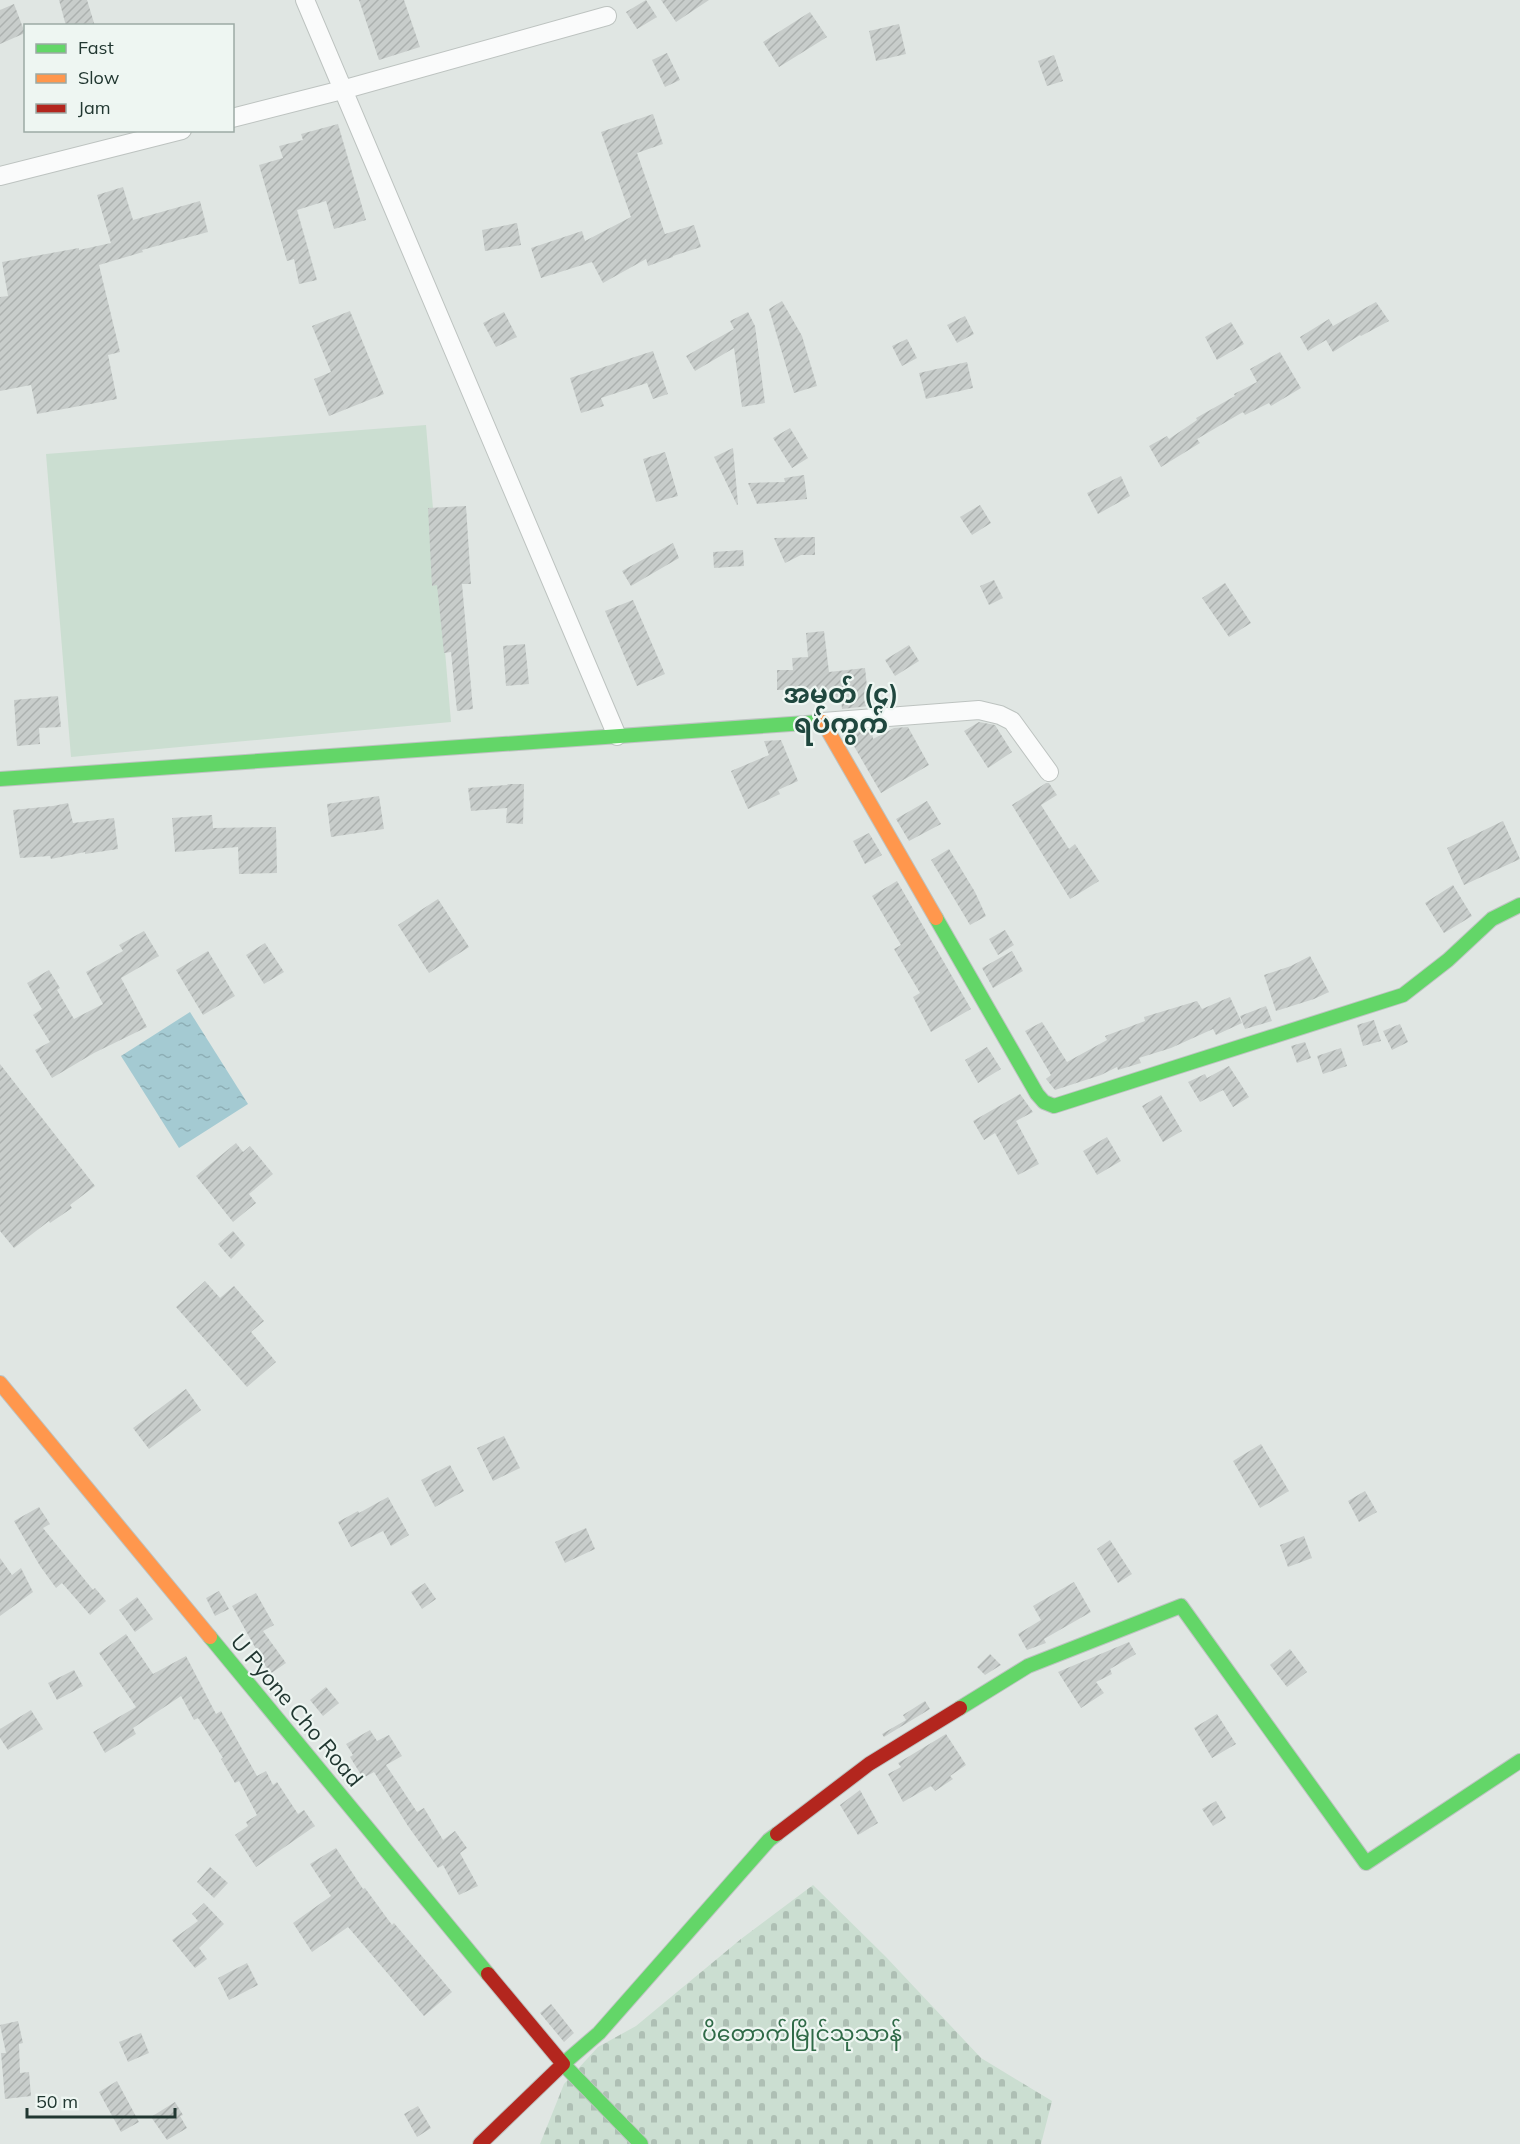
<svg xmlns="http://www.w3.org/2000/svg" width="1520" height="2144" font-family="Mulish,'Noto Sans Myanmar',sans-serif">
<style>
.cemetery{fill:url(#cemetery-stones)}
.pitch{fill:#cbded1}
.water{fill:url(#water-ripples)}
.building{fill:url(#building-hatch)}
.lines{fill:none;stroke-linecap:round;stroke-linejoin:round}
.street-casing{stroke:#bdc3c0;stroke-width:20}
.fast-casing{stroke:#bdc3c1;stroke-width:16}
.slow-casing{stroke:#bdc3c1;stroke-width:16}
.jam-casing{stroke:#bdc3c1;stroke-width:16}
.street{stroke:#fafbfb;stroke-width:18}
.fast{stroke:#63d668;stroke-width:14}
.slow{stroke:#ff974d;stroke-width:14}
.jam{stroke:#b3261e;stroke-width:14}
.labels{text-anchor:middle;dominant-baseline:central;stroke-width:4.5;stroke-linejoin:round;paint-order:stroke}
.street-label{font-size:22px;fill:#213731;stroke:#eef6f2}
.park-label{font-size:22px;fill:#2f6a47;stroke:#eef6f2}
.quarter-label{font-size:26px;font-weight:bold;fill:#1f473e;stroke:#eef6f2}
</style>
<defs>
<pattern id="cemetery-stones" width="16" height="16" patternUnits="userSpaceOnUse" patternTransform="scale(1.5)"><rect width="16" height="16" fill="#cbded1"/><path d="M2 7V4a2 2 0 0 1 4 0v3zM10 15v-3a2 2 0 0 1 4 0v3z" fill="#aebfb4"/></pattern>
<pattern id="water-ripples" width="26" height="14" patternUnits="userSpaceOnUse" patternTransform="scale(1.5)"><rect width="26" height="14" fill="#a4cad2"/><path d="M2 4q2-2 4 0t4 0M15 11q2-2 4 0t4 0" fill="none" stroke="#8daeb5"/></pattern>
<pattern id="building-hatch" width="6" height="6" patternUnits="userSpaceOnUse" patternTransform="scale(1.5)"><rect width="6" height="6" fill="#c8cdcb"/><path d="M-1 1l2-2M0 6l6-6M5 7l2-2" fill="none" stroke="#acb1af"/></pattern>
</defs>
<rect width="100%" height="100%" fill="#e0e6e3"/>
<path class="cemetery" d="M813,1885L886,1957L981,2058L1052,2101L1041,2144H540L564,2084L598,2047L636,2026L741,1939Z"/>
<path class="pitch" d="M426,425L451,722L71,757L46,454Z"/>
<path class="water" d="M190,1012L248,1104L179,1148L121,1056Z"/>
<path class="building" d="M59,0H87L95,26H66Z
M359,0H404L420,47L379,60Z
M646,0L657,17L637,29L626,12Z
M661,0H709L676,22Z
M14,4L25,33L0,44V10Z
M810,12L827,37L779,67L763,42Z
M899,24L906,54L876,61L869,31Z
M667,53L680,80L665,87L652,60Z
M1054,55L1063,81L1047,86L1038,61Z
M653,114L663,144L637,153L665,234L694,225L701,247L673,256V257L648,266L646,259L603,283L592,262L541,278L531,248L582,231L585,241L631,217L601,132Z
M338,124L366,220L334,229L326,201L297,210L317,280L299,284L294,259L287,261L259,165L283,158L279,146L303,140L301,134Z
M123,187L133,220L200,201L208,232L142,250L143,252L99,265L120,352L108,355L117,399L37,414L31,385L0,391V297L8,296L2,262L79,248V250L111,243L97,195Z
M517,223L521,245L485,251L482,230Z
M782,301L802,336L817,386L794,393L769,309Z
M1376,302L1389,321L1361,336L1360,335L1333,352L1326,340L1308,351L1300,337L1329,319L1333,326Z
M350,311L384,394L329,416L314,379L331,372L312,326Z
M504,312L517,337L496,347L483,323Z
M748,312L755,326L765,403L742,407L734,348L695,371L686,356L734,329L730,321Z
M965,316L974,334L957,343L947,325Z
M1231,322L1244,344L1217,360L1205,337Z
M907,339L917,358L902,366L892,346Z
M653,351L668,394L653,399L647,383L601,398L604,406L581,413L570,378Z
M1280,352L1301,388L1271,406L1269,403L1245,415L1243,412L1197,439L1200,443L1161,467L1149,446L1167,436L1169,439L1197,420L1196,418L1235,396L1234,394L1257,382L1250,369Z
M967,362L973,388L926,399L919,373Z
M790,428L808,458L792,468L773,438Z
M733,448L738,504L737,505L714,457Z
M665,452L678,496L656,502L643,459Z
M804,475L807,499L757,504L748,483L785,482L784,478Z
M1121,476L1130,496L1098,514L1087,493Z
M980,505L991,523L972,535L960,517Z
M466,506L471,584H462L473,709L457,711L451,652L444,653L437,585L432,586L428,508Z
M815,537V555H801L785,563L774,538Z
M673,543L679,558L631,586L622,571Z
M743,550L744,566L714,568L713,552Z
M994,580L1003,598L989,605L980,586Z
M1225,583L1251,623L1229,637L1202,598Z
M633,600L665,674L637,686L605,611Z
M824,631L829,672L865,668L869,706L842,709L841,698L813,702L812,689L777,690V670H793L792,658L808,657L806,633Z
M525,644L529,684L506,686L503,646Z
M909,645L919,661L895,676L885,660Z
M58,696L61,727L39,728L40,744L17,746L14,700Z
M979,722L995,725L1012,752L988,768L964,731Z
M908,727L929,765L881,793L847,734L852,731L872,730L873,739L894,728Z
M781,740L798,781L778,790L780,794L748,809L731,771L769,755L764,741Z
M1046,783H1049L1057,795L1041,805L1069,849L1075,844L1099,881L1070,899L1012,805Z
M508,784H524L523,824L506,823L507,808L471,811L468,788L507,785Z
M379,796L384,829L331,837L327,804Z
M927,801L941,824L909,841L896,819Z
M68,803L73,823L114,818L118,849L85,854V852L51,859L50,856L20,858L13,810L53,806Z
M212,815L213,828L276,827L277,873L239,874L238,847L175,852L172,818Z
M1503,821L1520,859L1464,885L1447,848Z
M869,833L882,855L865,864L853,841Z
M949,849L975,892L986,916L970,925L931,860Z
M897,881L971,1009L931,1032L913,997L920,993L894,949L901,945L872,896Z
M1453,885L1472,916L1444,933L1425,903Z
M438,899L469,947L429,973L398,925Z
M1005,930L1014,945L998,955L989,939Z
M144,931L159,956L121,978L147,1027L94,1053L52,1078L35,1050L50,1042L33,1015L42,1009L27,983L49,970L60,988L57,990L74,1019L103,1004L86,972L123,951L119,945Z
M265,943L284,972L264,984L246,955Z
M208,951L235,996L203,1015L176,970Z
M1012,951L1023,971L993,988L982,968Z
M1310,956L1329,992L1314,999L1276,1011L1264,975L1291,966Z
M1230,997L1242,1023L1216,1035L1213,1029L1171,1048L1139,1058L1141,1063L1118,1070L1117,1067L1101,1075L1055,1090L1046,1079L1051,1075L1025,1031L1042,1022L1067,1062L1107,1040L1105,1036L1145,1021L1144,1017L1197,1001L1202,1009Z
M1266,1006L1272,1021L1245,1029L1240,1016Z
M1374,1020L1381,1041L1363,1046L1357,1025Z
M1400,1024L1408,1042L1392,1050L1383,1031Z
M1305,1042L1311,1058L1297,1063L1291,1046Z
M987,1047L1001,1069L978,1083L965,1060Z
M1341,1048L1347,1066L1323,1074L1317,1056Z
M0,1064L95,1186L70,1205L72,1208L50,1223L49,1221L14,1248L0,1231Z
M1229,1066L1249,1097L1233,1107L1223,1090L1200,1102L1188,1082L1205,1074L1207,1078Z
M1020,1094L1033,1112L1016,1121L1039,1164L1018,1175L995,1133L984,1140L973,1121Z
M1161,1095L1182,1131L1163,1142L1142,1106Z
M1107,1137L1121,1161L1097,1175L1083,1151Z
M236,1143L243,1152L250,1146L273,1174L249,1194L256,1203L233,1222L196,1176Z
M233,1231L245,1245L231,1259L218,1244Z
M205,1281L220,1298L234,1286L264,1321L251,1332L276,1362L247,1387L176,1307Z
M186,1389L201,1410L149,1449L133,1428Z
M504,1436L520,1468L493,1481L477,1448Z
M1261,1444L1289,1491L1260,1508L1233,1461Z
M450,1465L464,1491L435,1507L421,1480Z
M1365,1491L1377,1512L1359,1522L1348,1501Z
M388,1497L409,1535L391,1546L383,1531L351,1547L338,1522L358,1511L359,1513Z
M39,1507L50,1524L43,1528L93,1590L95,1588L106,1601L90,1615L62,1583L56,1588L40,1566L14,1521Z
M586,1528L595,1549L565,1563L555,1542Z
M1304,1536L1312,1558L1288,1567L1280,1545Z
M1110,1540L1132,1574L1118,1583L1097,1549Z
M0,1558L12,1575L21,1568L33,1592L0,1616Z
M1074,1582L1091,1612L1044,1639L1046,1643L1027,1650L1018,1634L1041,1620L1033,1606Z
M425,1583L436,1599L422,1609L411,1592Z
M219,1591L229,1609L215,1616L206,1598Z
M256,1593L274,1625L263,1631L286,1663L270,1674L232,1606Z
M137,1597L153,1619L135,1632L119,1610Z
M126,1634L153,1674L186,1656L216,1714L221,1711L257,1776L266,1771L273,1785L277,1782L298,1814L304,1810L315,1826L256,1867L235,1835L248,1826L246,1822L257,1815L239,1781L235,1783L221,1759L223,1758L198,1718L194,1720L181,1696L133,1728L136,1734L105,1753L93,1732L136,1707L99,1653Z
M1129,1642L1136,1654L1110,1669L1112,1674L1096,1682L1104,1693L1081,1708L1058,1672Z
M1290,1649L1307,1672L1287,1687L1270,1665Z
M990,1654L1001,1665L985,1675L977,1667Z
M74,1670L83,1686L57,1700L48,1683Z
M326,1687L339,1703L323,1716L310,1700Z
M925,1701L930,1709L884,1737L882,1734L906,1720L903,1715Z
M31,1710L43,1729L8,1750L0,1738V1729Z
M1217,1714L1236,1744L1212,1758L1194,1728Z
M370,1730L377,1741L389,1735L402,1756L386,1765L417,1812L424,1808L443,1840L455,1831L467,1848L460,1853L478,1886L459,1895L443,1865L438,1868L408,1826L374,1772L363,1778L350,1757L353,1755L346,1744Z
M946,1734L966,1765L950,1776L953,1779L935,1791L931,1786L903,1802L888,1774L901,1767L898,1763Z
M860,1790L878,1823L858,1835L840,1805Z
M1216,1801L1226,1818L1213,1826L1202,1809Z
M336,1848L363,1889L365,1888L392,1925L394,1923L452,1992L424,2016L348,1927L312,1952L293,1923L331,1896L310,1864Z
M210,1867L228,1883L214,1898L197,1882Z
M204,1903L224,1924L199,1948L207,1959L195,1968L172,1940L198,1921L192,1914Z
M247,1963L258,1985L229,2000L218,1978Z
M551,2004L574,2033L564,2042L540,2013Z
M18,2021L23,2043L19,2044L20,2073L29,2072L31,2096L5,2099L1,2053H6L0,2025Z
M141,2033L149,2053L128,2062L119,2042Z
M117,2081L139,2122L121,2132L99,2092Z
M175,2102L183,2115L180,2116L187,2128L167,2140L151,2117Z
M418,2106L431,2128L417,2137L404,2114Z"/>
<g class="lines">
<g class="street-casing">
<path id="street" d="M305,0L617,736
M232,118L342,90L607,16
M0,176L182,130
M823,722L979,710L1000,715L1012,721L1049,772"/>
</g>
<g class="fast-casing">
<path id="fast" d="M0,779L820,722
M936,918L1037,1094L1044,1102L1054,1106L1403,995L1448,960L1492,919L1520,905
M210,1637L488,1974
M960,1708L1028,1666L1181,1606L1366,1863L1520,1761
M641,2144L563,2064L599,2033L769,1840L777,1834"/>
</g>
<g class="slow-casing">
<path id="slow" d="M820,722H823L936,918
M0,1383L210,1637"/>
</g>
<g class="jam-casing">
<path id="jam" d="M777,1834L869,1764L960,1708
M480,2144L563,2064L488,1974"/>
</g>
<use href="#street" class="street"/>
<use href="#fast" class="fast"/>
<use href="#slow" class="slow"/>
<use href="#jam" class="jam"/>
</g>
<g class="labels">
<g class="street-label">
<text transform="translate(297 1710) rotate(50)">U Pyone Cho Road</text>
</g>
<g class="park-label">
<text x="802" y="2033">ပိတောက်မြိုင်သုသာန်</text>
</g>
<g class="quarter-label">
<text x="841" y="693">အမှတ် (၄)<tspan x="841" dy="30">ရပ်ကွက်</tspan></text>
</g>
</g>
<rect x="24" y="24" width="210" height="108" fill="#eef6f2" stroke="#9caaa5" stroke-width="1.5"/>
<rect x="36" y="44" width="30" height="9" fill="#63d668" stroke="#9caaa5" stroke-width="1.5"/>
<text x="78" y="54" font-size="18" fill="#213731">Fast</text>
<rect x="36" y="74" width="30" height="9" fill="#ff974d" stroke="#9caaa5" stroke-width="1.5"/>
<text x="78" y="84" font-size="18" fill="#213731">Slow</text>
<rect x="36" y="104" width="30" height="9" fill="#b3261e" stroke="#9caaa5" stroke-width="1.5"/>
<text x="78" y="114" font-size="18" fill="#213731">Jam</text>
<path d="M27 2108v9h148v-9" fill="none" stroke="#213731" stroke-width="3"/>
<text x="36" y="2108" font-size="18" fill="#213731" stroke="#eef6f2" stroke-width="4.5" paint-order="stroke">50 m</text>
</svg>
